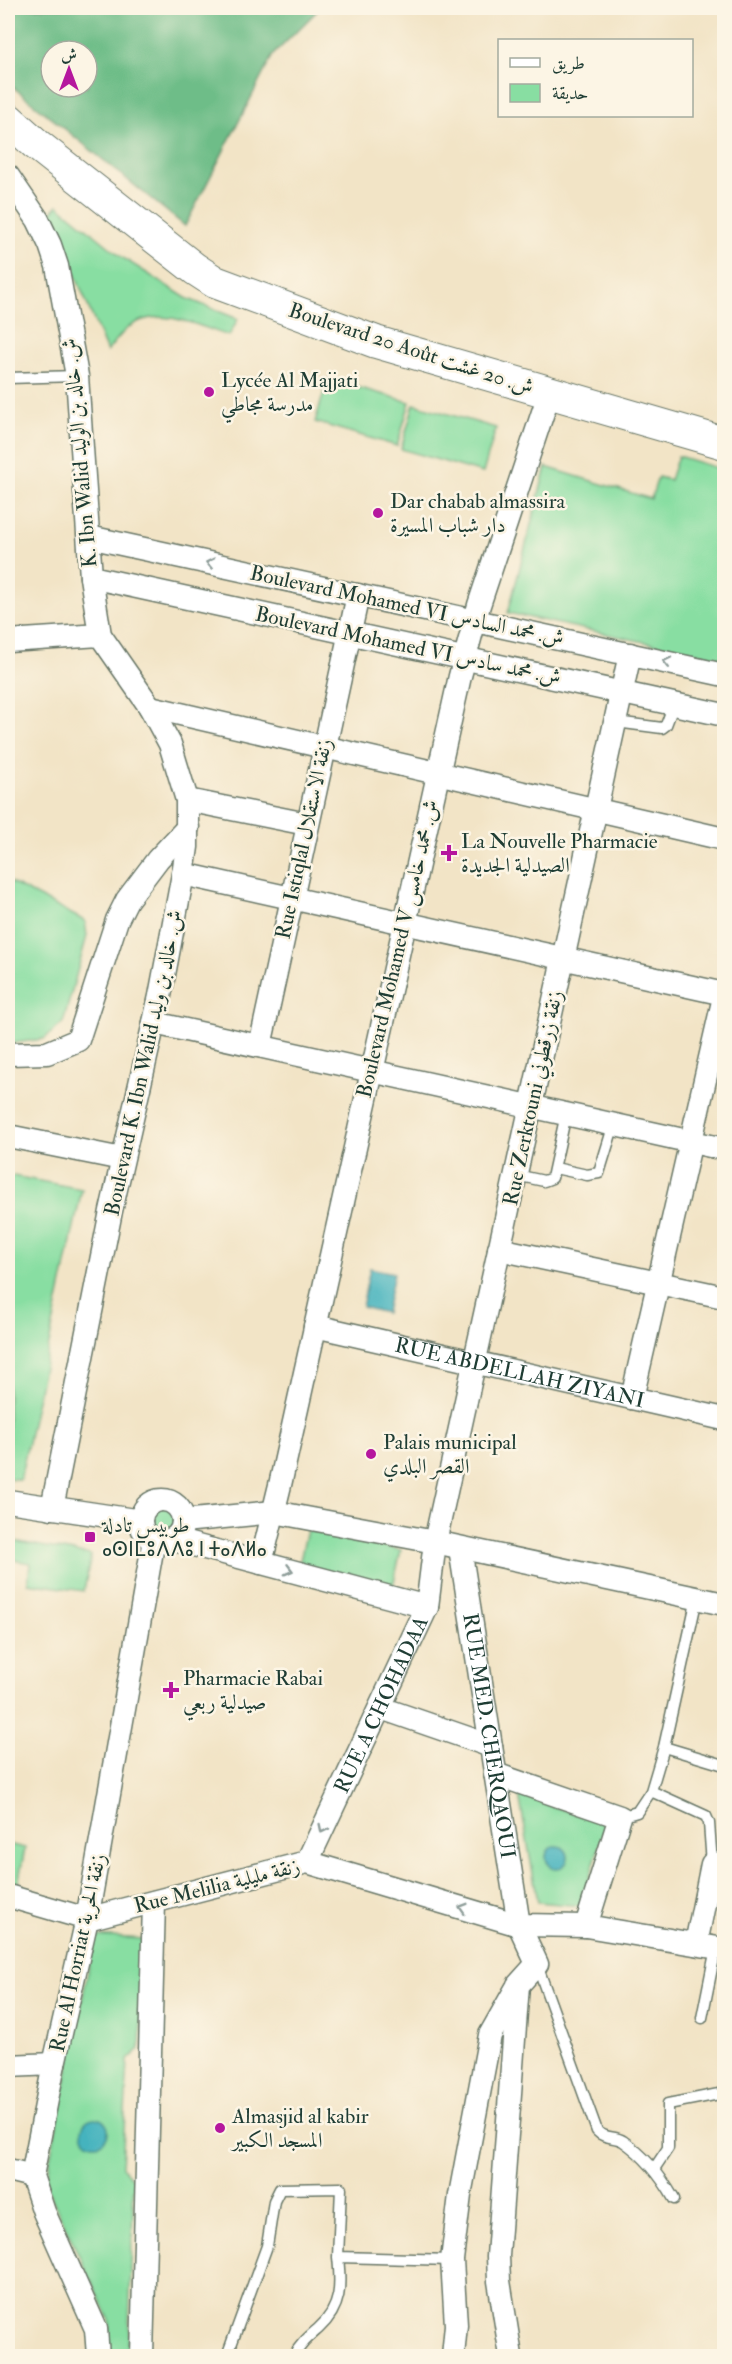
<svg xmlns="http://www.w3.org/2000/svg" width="732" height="2364" font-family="'IM FELL Double Pica',Amiri,'Noto Sans Tifinagh',serif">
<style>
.green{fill:#88dea2;stroke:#548e6b;stroke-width:1.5}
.forest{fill:#6ebd88;stroke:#467d5e;stroke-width:1.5;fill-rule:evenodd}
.water{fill:#44b3be;stroke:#327879;stroke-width:1.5}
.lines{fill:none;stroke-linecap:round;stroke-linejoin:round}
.service-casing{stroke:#697767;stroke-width:13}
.minor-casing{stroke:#697767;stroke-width:25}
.secondary-casing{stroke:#697767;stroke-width:34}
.service{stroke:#fff;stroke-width:10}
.minor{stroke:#fff;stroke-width:22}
.secondary{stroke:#fff;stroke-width:32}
.oneway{stroke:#8f9e9a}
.poi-dot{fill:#b5179e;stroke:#fcf5e5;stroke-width:2}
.labels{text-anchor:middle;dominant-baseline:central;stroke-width:5;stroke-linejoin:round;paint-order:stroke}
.street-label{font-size:21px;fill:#1f3d34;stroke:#fcf5e5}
.poi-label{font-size:21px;fill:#1f3d34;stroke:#fcf5e5;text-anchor:start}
</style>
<rect width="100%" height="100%" fill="#fcf5e5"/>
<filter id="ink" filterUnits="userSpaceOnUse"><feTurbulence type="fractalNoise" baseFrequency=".0167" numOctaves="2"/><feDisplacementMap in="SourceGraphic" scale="12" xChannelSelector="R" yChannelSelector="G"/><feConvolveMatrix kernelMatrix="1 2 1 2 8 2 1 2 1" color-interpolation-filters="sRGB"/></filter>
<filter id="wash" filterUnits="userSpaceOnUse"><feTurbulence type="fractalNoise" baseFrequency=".008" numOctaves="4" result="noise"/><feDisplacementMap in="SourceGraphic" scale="24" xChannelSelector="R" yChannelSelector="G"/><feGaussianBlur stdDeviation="1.35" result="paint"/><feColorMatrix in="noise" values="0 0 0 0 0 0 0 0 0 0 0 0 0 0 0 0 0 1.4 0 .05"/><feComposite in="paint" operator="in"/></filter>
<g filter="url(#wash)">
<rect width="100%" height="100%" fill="#f2e4c6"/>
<path class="green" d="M58,205L123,258L186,298L238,319L229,336C198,326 160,305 129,327C121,333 114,343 107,352L50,214Z
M328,379L410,402L397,446L315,422Z
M414,404L496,428L483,473L401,449Z
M678,456L724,470V659L508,613L546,467L651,499L658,477L670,480Z
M8,881L85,921L87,936L63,1023L44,1039L8,1044Z
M8,1175L82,1189L20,1480L8,1478Z
M149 1520a13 13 0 1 1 26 0a13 13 0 1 1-26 0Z
M307,1530L401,1550L393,1586L299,1565Z
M8,1540L91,1555L84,1591L28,1583L30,1563L8,1559Z
M519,1795L606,1824L581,1906L538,1902Z
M8,1844L25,1848L18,1884L8,1882Z
M95,1936L144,1939L140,2049L128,2060L122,2167L134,2179L128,2356H108L110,2321L45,2184Z"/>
<path class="forest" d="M8,8H320L273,55L185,226L8,83ZM51,51H87V87H51Z"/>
<path class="water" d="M370,1268L394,1273L386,1313L362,1307Z
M546 1857a11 11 0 1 1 22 0a11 11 0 1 1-22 0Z
M82 2131a13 13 0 1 1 26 0a13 13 0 1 1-26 0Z"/>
</g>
<g filter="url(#ink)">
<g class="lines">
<g class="service-casing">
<path id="service" d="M8,378L77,376
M616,722L662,728L666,725L674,704
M555,1168L587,1175L599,1173L614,1124
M516,1175L544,1181L552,1178L566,1114
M664,1747L724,1765
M651,1791L706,1816L709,1823L712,1864
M620,1817L637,1812L651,1791L664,1747L697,1598
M537,1965L597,2131C604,2139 615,2136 623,2141C645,2156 661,2176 674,2199
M702,2018L716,1948
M654,2169L668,2148V2104L724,2093
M227,2356L267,2246L274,2201L280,2189L341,2188L338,2257L452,2260
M294,2356C300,2344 309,2337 319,2328C342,2307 341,2285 338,2257"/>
</g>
<g class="minor-casing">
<g id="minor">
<path d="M8,176L38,220L50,245L57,266L77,376L91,577L100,635L150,707L170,744L187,800V847L183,874L160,996L111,1211L52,1508"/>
<path d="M89,537L724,675"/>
<path d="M91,577L724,715"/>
<path d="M8,641L100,635"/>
<path d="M150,707L724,839"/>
<path d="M187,800L307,824"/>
<path d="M183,874L724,994"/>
<path d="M154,1023L724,1149"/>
<path d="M260,1046L358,595"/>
<path d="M8,1054L47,1053L78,1040L117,920L127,900L158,859L188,827"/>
<path d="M8,1136L122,1159"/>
<path d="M499,1249L724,1297"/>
<path id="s1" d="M315,1326L724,1419"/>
<path d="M632,1398L724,997"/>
<circle cx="162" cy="1521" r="21"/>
<path d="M8,1501L141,1521"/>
<path d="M183,1521L274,1512L435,1542L724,1604"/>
<path d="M171,1539L427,1607"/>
<path id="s2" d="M460,1548L519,1925L537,1964L518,1985L498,2256L499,2281L511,2356"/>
<path d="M261,1563L280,1485L460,676L479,605L549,394"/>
<path d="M381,1708L491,1746"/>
<path d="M495,1774L620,1817L586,1926"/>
<path id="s3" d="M307,1862L427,1607L435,1542L630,654"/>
<path d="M8,1896L87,1919L307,1862L519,1925L586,1926L724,1949"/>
<path d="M696,1944L712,1864L724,1863"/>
<path d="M8,2066L54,2064"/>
<path d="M8,2170L32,2176"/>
<path d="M98,2356L96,2329L44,2212L32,2176L54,2064L87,1919L154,1539"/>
<path d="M142,2356L154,1902"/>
<path d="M453,2356L456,2325L452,2260L460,2195L490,2035L516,1989"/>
</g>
</g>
<g class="secondary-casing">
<path id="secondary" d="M8,119L36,144L195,269L215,282L376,342L724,443"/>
</g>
<use href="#service" class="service"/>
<use href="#minor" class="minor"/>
<use href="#secondary" class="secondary"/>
</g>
<defs><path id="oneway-chevron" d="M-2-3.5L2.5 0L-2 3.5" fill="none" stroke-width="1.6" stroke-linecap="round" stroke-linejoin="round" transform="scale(1.5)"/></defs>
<g class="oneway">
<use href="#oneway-chevron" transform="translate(210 563) rotate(-168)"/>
<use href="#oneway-chevron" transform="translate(667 662) rotate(-168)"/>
<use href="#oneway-chevron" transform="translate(289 1570) rotate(15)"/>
<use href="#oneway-chevron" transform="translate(323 1829) rotate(116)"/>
<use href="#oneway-chevron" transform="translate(463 1908) rotate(-163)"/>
</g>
</g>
<g class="poi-dot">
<circle cx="209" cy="392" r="6"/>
<circle cx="378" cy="513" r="6"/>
<path d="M446 844h6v6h6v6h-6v6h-6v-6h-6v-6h6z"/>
<circle cx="371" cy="1454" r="6"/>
<rect x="84" y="1531" width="12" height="12" rx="3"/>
<path d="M168 1681h6v6h6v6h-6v6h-6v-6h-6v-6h6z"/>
<circle cx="220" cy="2128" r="6"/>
</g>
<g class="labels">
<g class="street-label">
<text transform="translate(411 349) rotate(18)">Boulevard 20 Août ش. 20 غشت</text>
<text transform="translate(80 453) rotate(-95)">K. Ibn Walid ش. خالد بن الوليد</text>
<text transform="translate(407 606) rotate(12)">Boulevard Mohamed VI ش. محمد السادس</text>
<text transform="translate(408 646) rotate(12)">Boulevard Mohamed VI ش. محمد سادس</text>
<text transform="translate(304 839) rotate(-78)">Rue Istiqlal زنقة الاستقلال</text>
<text transform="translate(398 949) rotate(-77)">Boulevard Mohamed V ش. محمد خامس</text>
<text transform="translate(144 1063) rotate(-78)">Boulevard K. Ibn Walid ش. خالد بن وليد</text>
<text transform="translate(533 1098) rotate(-78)">Rue Zerktouni زنقة زرقطوني</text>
<text stroke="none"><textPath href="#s1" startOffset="210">RUE ABDELLAH ZIYANI</textPath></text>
<text stroke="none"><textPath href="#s3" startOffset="174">RUE A CHOHADAA</textPath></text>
<text stroke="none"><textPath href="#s2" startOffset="190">RUE MED. CHERQAOUI</textPath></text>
<text transform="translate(217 1886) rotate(-14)">Rue Melilia زنقة مليلية</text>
<text transform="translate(78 1953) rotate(-78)">Rue Al Horriat زنقة الحرية</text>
</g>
<g class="poi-label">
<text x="221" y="380">Lycée Al Majjati<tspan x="221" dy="24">مدرسة مجاطي</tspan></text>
<text x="390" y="501">Dar chabab almassira<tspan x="390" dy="24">دار شباب المسيرة</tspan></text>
<text x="461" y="841">La Nouvelle Pharmacie<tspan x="461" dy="24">الصيدلية الجديدة</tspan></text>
<text x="383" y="1442">Palais municipal<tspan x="383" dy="24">القصر البلدي</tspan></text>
<text x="102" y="1525">طوبيس تادلة<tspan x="102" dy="24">ⴰⵙⵏⵎⵓⴷⴷⵓ ⵏ ⵜⴰⴷⵍⴰ</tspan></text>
<text x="183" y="1678">Pharmacie Rabai<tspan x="183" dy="24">صيدلية ربعي</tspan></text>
<text x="232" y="2116">Almasjid al kabir<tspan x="232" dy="24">المسجد الكبير</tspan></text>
</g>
</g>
<rect width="732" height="2364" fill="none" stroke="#fcf5e5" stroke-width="30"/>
<rect x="498" y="39" width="195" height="78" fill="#fcf5e5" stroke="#a4ab9e" stroke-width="1.5"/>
<rect x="510" y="58" width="30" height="9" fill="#ffffff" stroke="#a4ab9e" stroke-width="1.5"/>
<text x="552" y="69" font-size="18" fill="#1f3d34">طريق</text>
<rect x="510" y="84" width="30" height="18" fill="#88dea2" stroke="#a4ab9e" stroke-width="1.5"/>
<text x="552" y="99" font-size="18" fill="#1f3d34">حديقة</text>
<g transform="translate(69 69)"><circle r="28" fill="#fcf5e5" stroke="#a4ab9e" stroke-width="1.5"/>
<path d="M0-4.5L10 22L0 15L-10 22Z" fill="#b5179e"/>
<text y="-9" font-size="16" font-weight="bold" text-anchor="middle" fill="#1f3d34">ش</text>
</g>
</svg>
